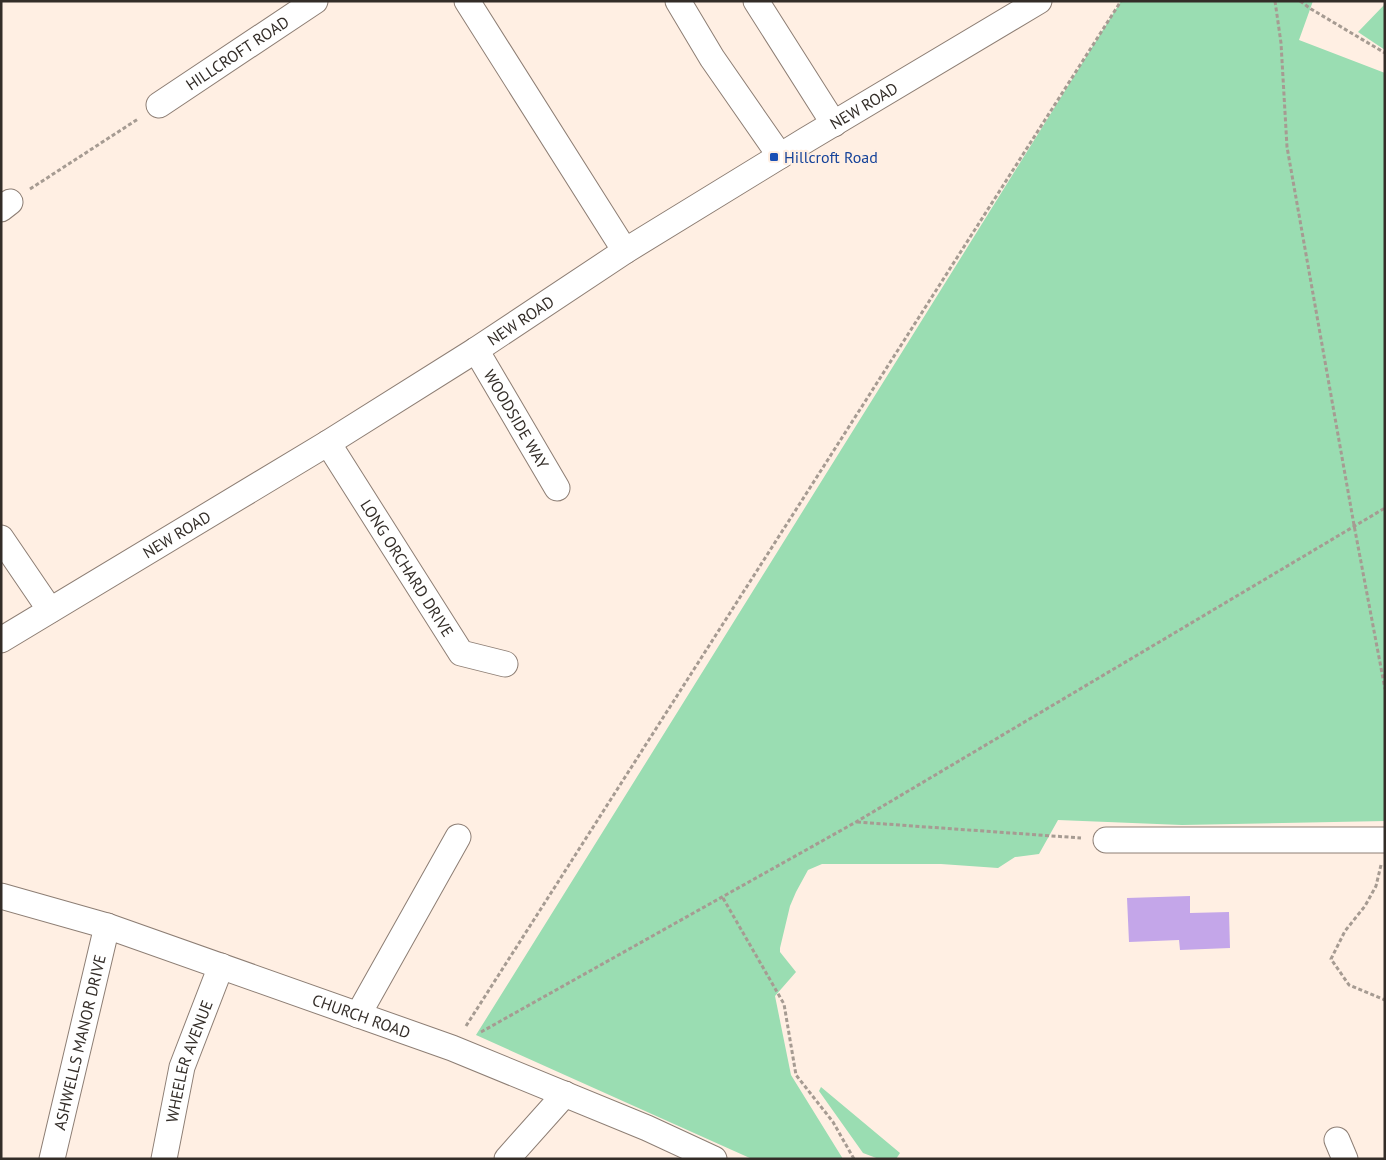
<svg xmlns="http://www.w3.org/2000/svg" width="1386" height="1160" font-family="'PT Sans',sans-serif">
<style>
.green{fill:#9addb2}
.building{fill:#c4a6e9}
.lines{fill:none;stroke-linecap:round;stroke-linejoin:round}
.minor-casing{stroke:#8d7e74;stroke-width:27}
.path{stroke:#a69b92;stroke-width:3;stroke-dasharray:4 2.5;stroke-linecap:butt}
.minor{stroke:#fff;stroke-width:25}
.transit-dot{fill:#1a4fb4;stroke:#ffefe3;stroke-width:2}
.labels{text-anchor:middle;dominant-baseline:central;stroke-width:4.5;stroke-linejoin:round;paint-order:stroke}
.street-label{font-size:16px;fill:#332d28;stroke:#ffefe3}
.transit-label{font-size:16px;fill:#164399;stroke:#ffefe3;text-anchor:start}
</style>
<rect width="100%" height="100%" fill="#ffefe3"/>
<path class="green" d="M1121,1H1313L1299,40L1385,73V821L1182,825L1058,820L1039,854L1015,857L998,868L941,864H822L808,870L796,892L790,906L780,948V952L796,972L775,996L791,1075L843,1159H752L476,1035Z
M1385,4V50L1358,32Z
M821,1087L900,1153L896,1159H879L863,1153L819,1091Z"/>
<path class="building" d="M1190,896V913L1229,912L1230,948L1180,950L1179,940L1129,942L1127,898Z"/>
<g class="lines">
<g class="minor-casing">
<g id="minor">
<path d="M467,1L625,251"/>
<path d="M678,1L712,58L780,156"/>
<path d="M756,1L834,124"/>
<path id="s1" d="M159,105L315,1"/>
<path d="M1,209L10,202"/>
<path id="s2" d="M476,350L557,488"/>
<path id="s3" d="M328,443L461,653L505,664"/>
<path d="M1,538L50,610"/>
<path id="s4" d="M1,640L328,443L476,350L625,251L806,140L1039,1"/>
<path d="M1106,840H1385"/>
<path id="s5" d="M1,896L107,926L452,1048L647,1128L714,1159"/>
<path d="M358,1015L458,837"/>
<path d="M1337,1140L1345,1159"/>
<path id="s6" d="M52,1159L107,926"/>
<path id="s7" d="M164,1159L182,1067L221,966"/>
<path d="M507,1159L565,1094"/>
</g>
</g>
<path class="path" d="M1275,1L1281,43L1287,147L1354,525L1385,689
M1300,1L1311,9L1385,53
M30,189L138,119
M857,822L1081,838
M1381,865L1376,886L1365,906L1345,931L1331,959L1349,985L1385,1000
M723,898L784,1004L796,1075L833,1122L854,1159
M466,1026L1121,1
M481,1032L856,822L1385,508"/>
<use href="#minor" class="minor"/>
</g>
<rect class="transit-dot" x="769" y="152" width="10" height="10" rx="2.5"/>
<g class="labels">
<g class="street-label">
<text stroke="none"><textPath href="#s1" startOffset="94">HILLCROFT ROAD</textPath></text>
<text stroke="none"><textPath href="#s4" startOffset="1015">NEW ROAD</textPath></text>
<text stroke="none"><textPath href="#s4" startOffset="610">NEW ROAD</textPath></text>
<text stroke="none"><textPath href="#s2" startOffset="80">WOODSIDE WAY</textPath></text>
<text stroke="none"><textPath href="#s4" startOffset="205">NEW ROAD</textPath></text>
<text stroke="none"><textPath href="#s3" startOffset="148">LONG ORCHARD DRIVE</textPath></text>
<text stroke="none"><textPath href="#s5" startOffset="380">CHURCH ROAD</textPath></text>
<text stroke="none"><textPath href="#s6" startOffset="120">ASHWELLS MANOR DRIVE</textPath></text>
<text stroke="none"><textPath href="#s7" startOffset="101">WHEELER AVENUE</textPath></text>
</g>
<g class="transit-label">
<text x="784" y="157">Hillcroft Road</text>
</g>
</g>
<rect width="1386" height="1160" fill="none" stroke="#332d28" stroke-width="5"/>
</svg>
